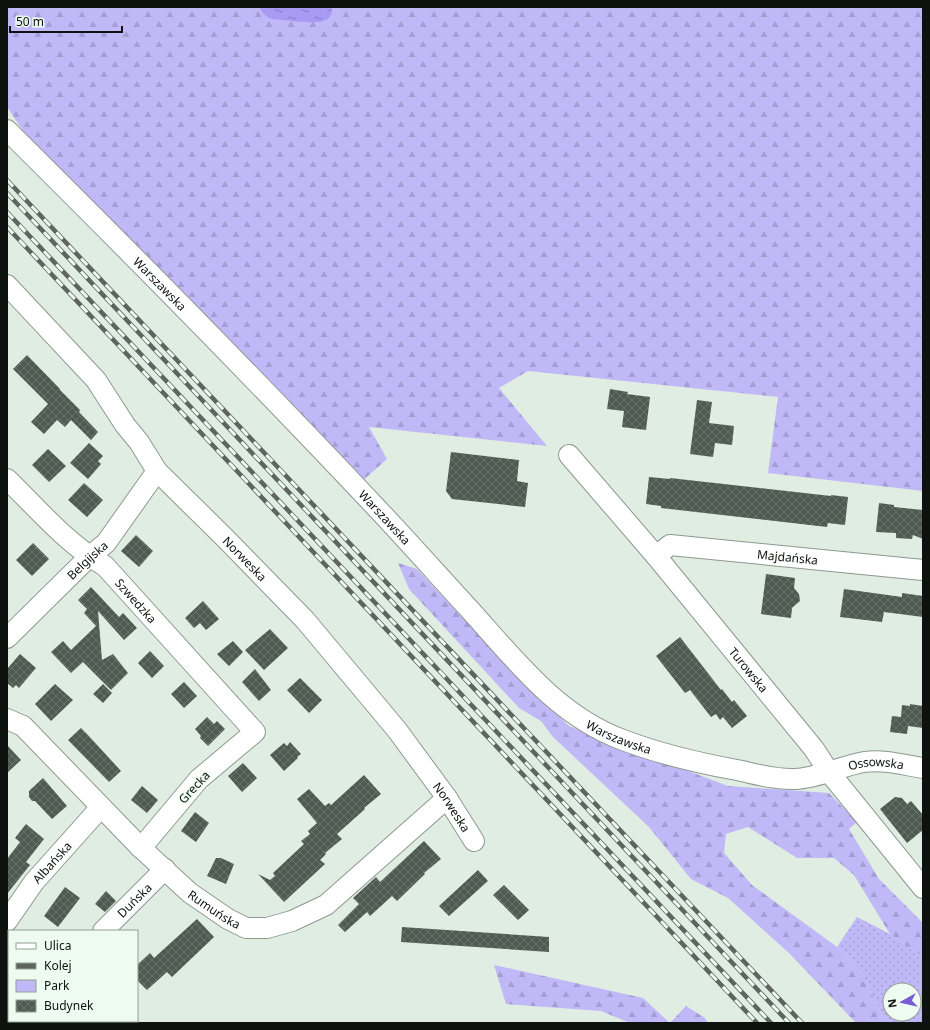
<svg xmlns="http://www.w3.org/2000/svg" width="930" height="1030" font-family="'Noto Sans',sans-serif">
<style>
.green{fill:url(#green-dots);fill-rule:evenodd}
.forest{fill:url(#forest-firs)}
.water{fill:url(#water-ripples)}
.building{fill:url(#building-cross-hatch)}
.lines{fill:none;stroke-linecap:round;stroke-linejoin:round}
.minor-casing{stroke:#8d998f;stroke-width:22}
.minor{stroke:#fff;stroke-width:20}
.rail-casing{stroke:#5d655e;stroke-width:4.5}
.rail{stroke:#eefbf0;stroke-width:3;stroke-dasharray:9;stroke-linecap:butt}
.labels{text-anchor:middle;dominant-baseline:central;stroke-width:4;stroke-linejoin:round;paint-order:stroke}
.street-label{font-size:12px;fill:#0d120e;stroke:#eefbf0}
</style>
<defs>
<pattern id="green-dots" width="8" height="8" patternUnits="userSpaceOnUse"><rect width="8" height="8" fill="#c1b8f8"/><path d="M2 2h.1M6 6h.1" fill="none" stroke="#a59dd3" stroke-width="1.8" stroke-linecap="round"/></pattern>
<pattern id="forest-firs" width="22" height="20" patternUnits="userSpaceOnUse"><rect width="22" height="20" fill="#c1b8f8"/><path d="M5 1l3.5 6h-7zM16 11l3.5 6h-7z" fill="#a59dd3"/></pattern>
<pattern id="water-ripples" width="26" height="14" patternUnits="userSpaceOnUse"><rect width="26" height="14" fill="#a99af4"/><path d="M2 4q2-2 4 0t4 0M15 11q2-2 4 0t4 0" fill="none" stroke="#887cc4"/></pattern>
<pattern id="building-cross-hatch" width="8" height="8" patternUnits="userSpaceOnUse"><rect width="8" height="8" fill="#4f5a51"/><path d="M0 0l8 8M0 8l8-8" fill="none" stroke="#69726a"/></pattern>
</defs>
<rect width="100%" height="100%" fill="#e0ede2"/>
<path class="green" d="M857,917L890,934L923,957V1023H891L882,1015L863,975L837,947ZM890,990H914V1014H890Z"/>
<path class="forest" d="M7,7H923V491L768,473L778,397L528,371L499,388L547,446L369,427L387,459L350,492L76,210L7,107Z
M398,563L417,569L513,671L569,726L728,786L829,793L857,822L849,829L879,879L923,923V957L890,934L854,875L834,858H797L748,827L726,834L724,853L752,885L837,947L863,975L882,1015L891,1023H856L789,953L728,898L691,879L649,827L553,737L541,721L519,708L409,589Z
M494,965L643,998L670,1023H630L601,1011L506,1004Z
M686,1006L705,1018L708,1023H670Z"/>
<path class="water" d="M260,7H332C332,13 331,18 326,20C315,25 284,20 272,19C267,17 261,13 260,7Z"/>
<path class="building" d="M27,355L60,389V390L80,410L79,412L98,432L91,440L71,420L65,427L57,420L44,434L31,422L48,404L13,369Z
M610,389L628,392L627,394L650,397L646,430L622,427L624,411L607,409Z
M697,400L712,402L709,423L734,426L732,445L715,443L713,457L690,454Z
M89,443L103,456L98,461L101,464L88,479L70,463Z
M48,449L66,466L49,482L32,465Z
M451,452L519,460L517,481L528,483L525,507L452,499L446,491Z
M649,477L670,479V478L831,496V495L848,497L845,525L828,523L827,527L661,508V506L646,504Z
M84,483L103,500L87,517L68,500Z
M879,503L894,505V507L923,510V539L913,535L912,539L896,538V533L876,532Z
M136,535L153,551L139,567L121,551Z
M33,543L49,559L32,576L16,560Z
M766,574L795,578L794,588L799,594L800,601L792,608L791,618L761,614Z
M91,587L119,617L123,613L137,628L124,640L98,611L102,660L113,654L128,673L111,690L83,662L71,673L51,652L63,641L71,650L96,626L84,613L87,609L78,600Z
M844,589L902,597V593L923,596V617L884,612L882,622L840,617Z
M203,601L219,619L206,630L200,623L194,628L185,618Z
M270,629L288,648L264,670L245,650Z
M680,637L721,690L722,689L732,702L734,700L747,716L732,728L723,717L720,720L716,714L711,717L690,690L685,693L656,656Z
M233,641L243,652L229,666L217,654Z
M150,651L164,666L152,678L138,663Z
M20,654L36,668L19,688L16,685L13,688L7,683V669Z
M255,669L271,690L259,701L242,682Z
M300,678L322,700L309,713L287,690Z
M184,682L197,696L184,708L171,694Z
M55,684L73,700L51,721L35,704Z
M103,684L112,693L103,703L93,694Z
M910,704L923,706V728L908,726L907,734L890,732L892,716L901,717L902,705L910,706Z
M207,717L214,724L217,721L225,729L208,746L200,738L201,736L195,729Z
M81,728L88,735L121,771L109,782L68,740Z
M290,742L301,754L297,757L298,758L284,771L270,755L284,743L287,746Z
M7,745L21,760L7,773Z
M243,763L257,778L242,792L228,776Z
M364,775L381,794L364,808L365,809L337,834L342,839L325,853L326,854L320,860L325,864L284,902L258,874L270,880L275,876L273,873L304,844L301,841L310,834L308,831L317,823L297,799L309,789L325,806L329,803L331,805Z
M43,778L67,806L52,819L35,801H32L29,797V791Z
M142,786L158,800L147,813L131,800Z
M895,797L902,798L907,804L911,801L923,815V830L907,843L880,809Z
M195,812L209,823L196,842L181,831Z
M26,824L44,839L26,862L30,865L7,894V859L20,842L15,838Z
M424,841L441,859L424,873L425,874L397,901L392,896L370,916L367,912L345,932L338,925L359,904L353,898L376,877L380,882Z
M216,858H221L234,864L226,884L207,876Z
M478,870L488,881L449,916L439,906Z
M504,885L529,910L518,920L493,895Z
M65,887L80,898L58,927L44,916Z
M106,891L116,901L105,912L95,904Z
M197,919L214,937L172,977L167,972L147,990L137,980V965L150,953L154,958Z
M402,927L549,937V952L401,942Z"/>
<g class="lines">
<g class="minor-casing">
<g id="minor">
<path id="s1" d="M7,130C130,252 252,376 371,502C405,538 438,575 471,611C516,661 558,716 623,740C660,754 698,763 737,770C756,774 776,780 795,779C819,778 841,766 864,762C883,759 904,765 923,768"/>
<path id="s2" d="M7,285L96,380L125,425L139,442L157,471L224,537L305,620L397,730L447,798L474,841"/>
<path id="s3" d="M569,455L656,556L814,749L829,772L923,888"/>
<path id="s4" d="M7,479C38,509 67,544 105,566L255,732L199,779L141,848"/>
<path id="s5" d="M656,556L670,545L923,570"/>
<path id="s6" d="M7,638L89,557L106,543L157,471"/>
<path id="s7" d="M7,719L23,726L141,848L190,893L228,919L246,928H267L292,921L326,905L447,798"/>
<path id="s8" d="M7,921L34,882L101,807"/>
<path id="s9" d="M103,931L165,869"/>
<path d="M46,1023L47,1021"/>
</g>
</g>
<use href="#minor" class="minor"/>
<g class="rail-casing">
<path id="rail" d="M7,180L802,1023
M7,193L789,1023
M7,212L771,1023
M7,227L757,1023"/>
</g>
<use href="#rail" class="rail"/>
</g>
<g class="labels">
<g class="street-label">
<text stroke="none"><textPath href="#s1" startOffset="217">Warszawska</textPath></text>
<text stroke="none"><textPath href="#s1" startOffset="541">Warszawska</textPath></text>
<text stroke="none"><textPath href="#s5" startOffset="136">Majdańska</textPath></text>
<text stroke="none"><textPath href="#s2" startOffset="364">Norweska</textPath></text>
<text stroke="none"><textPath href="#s6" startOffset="112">Belgijska</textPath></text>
<text stroke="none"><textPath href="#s4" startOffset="178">Szwedzka</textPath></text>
<text stroke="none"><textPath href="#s3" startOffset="280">Turowska</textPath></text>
<text stroke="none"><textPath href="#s1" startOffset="865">Warszawska</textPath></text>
<text stroke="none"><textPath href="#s1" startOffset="1130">Ossowska</textPath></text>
<text transform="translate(194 787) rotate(-47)">Grecka</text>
<text stroke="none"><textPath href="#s2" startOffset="688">Norweska</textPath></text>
<text stroke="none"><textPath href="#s8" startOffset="74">Albańska</textPath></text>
<text stroke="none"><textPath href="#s9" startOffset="44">Duńska</textPath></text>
<text stroke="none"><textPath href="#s7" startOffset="283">Rumuńska</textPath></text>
</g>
</g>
<rect width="930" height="1030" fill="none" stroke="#0d120e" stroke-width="16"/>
<rect x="8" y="930" width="130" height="92" fill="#eefbf0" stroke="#949e96"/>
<rect x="16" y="943" width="20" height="6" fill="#ffffff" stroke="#949e96"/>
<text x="44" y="950" font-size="12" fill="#0d120e">Ulica</text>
<rect x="16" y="963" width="20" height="6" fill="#5d655e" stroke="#949e96"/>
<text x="44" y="970" font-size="12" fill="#0d120e">Kolej</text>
<rect x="16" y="980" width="20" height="12" fill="#c1b8f8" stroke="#949e96"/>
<text x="44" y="990" font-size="12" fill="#0d120e">Park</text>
<rect x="16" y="1000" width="20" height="12" fill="url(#building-cross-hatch)" stroke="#949e96"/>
<text x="44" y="1010" font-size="12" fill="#0d120e">Budynek</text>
<g transform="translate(902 1002) rotate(262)"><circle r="19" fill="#eefbf0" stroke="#949e96"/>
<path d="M0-3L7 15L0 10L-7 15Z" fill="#785bd5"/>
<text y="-6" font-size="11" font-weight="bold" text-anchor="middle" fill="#0d120e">N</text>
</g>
<path d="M10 26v6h112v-6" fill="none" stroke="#0d120e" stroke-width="2"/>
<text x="16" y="26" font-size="12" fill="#0d120e" stroke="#eefbf0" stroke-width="3" paint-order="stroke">50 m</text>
</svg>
